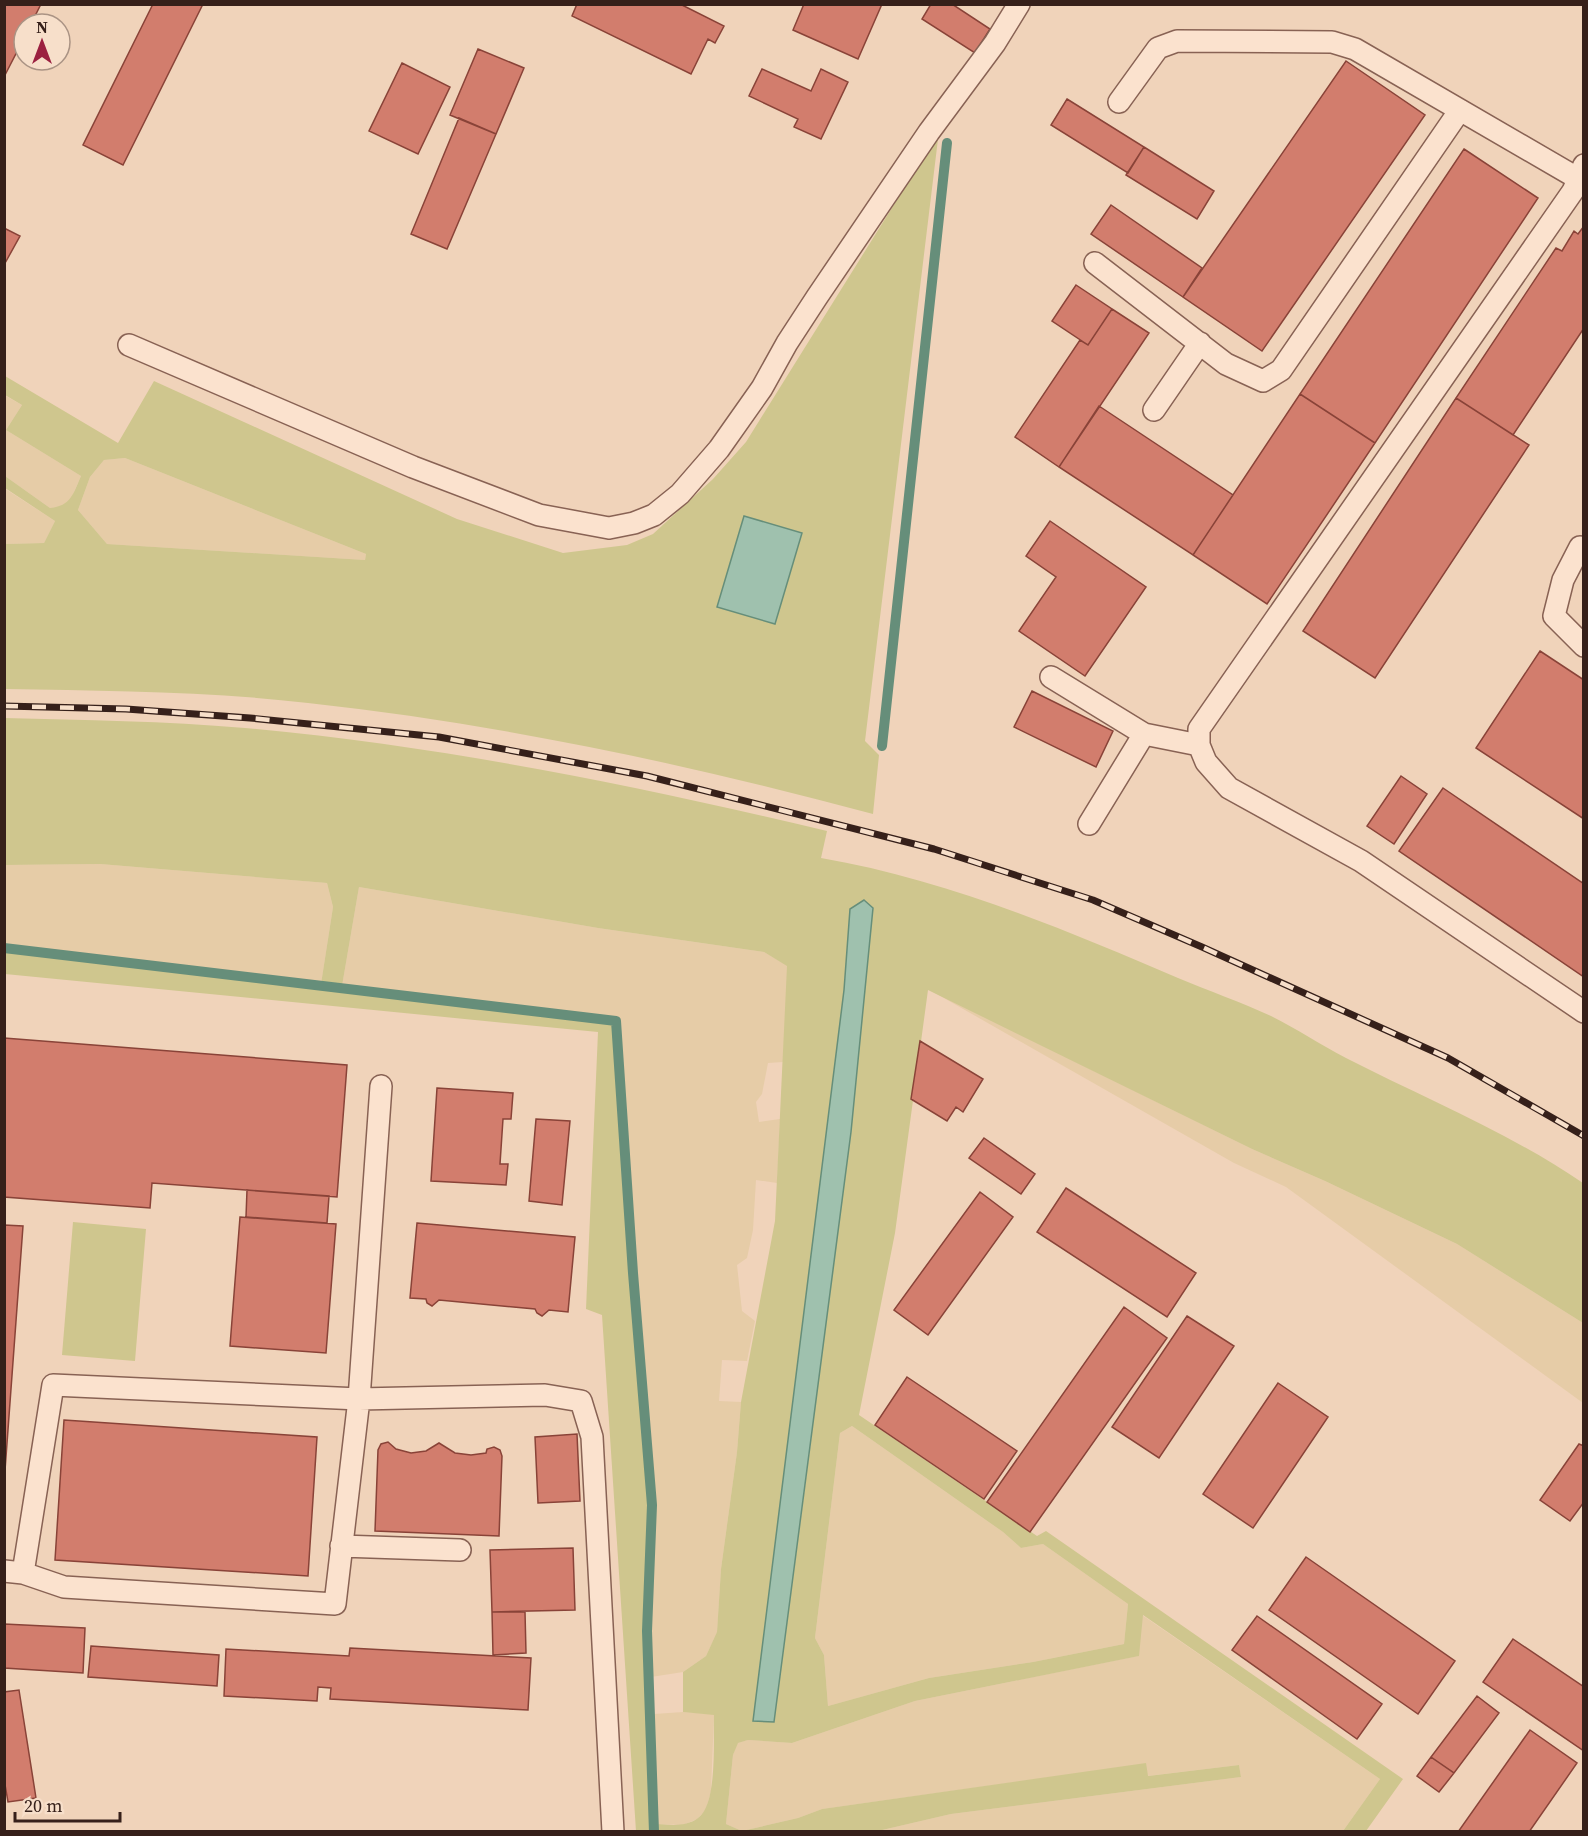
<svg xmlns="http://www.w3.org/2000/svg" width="1588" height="1836" font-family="'Source Serif 4',serif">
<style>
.farmland{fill:#e6cca7}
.green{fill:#cfc68e;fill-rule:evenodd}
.water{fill:#9fc1ae;stroke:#668e7a;stroke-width:1.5}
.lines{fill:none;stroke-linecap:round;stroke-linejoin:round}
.stream{stroke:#668e7a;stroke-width:10}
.building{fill:#d27d6d;stroke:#894338;stroke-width:1.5}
.lane-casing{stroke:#886254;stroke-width:24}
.lane{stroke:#fbe2ce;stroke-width:21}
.rail-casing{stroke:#36201a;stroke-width:7}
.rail{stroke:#f7dfca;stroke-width:4.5;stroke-dasharray:14;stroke-linecap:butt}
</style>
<rect width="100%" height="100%" fill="#f0d3ba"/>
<path class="farmland" d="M4,395L22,405L6,430L81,476L69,503L62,507L50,508L5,476Z
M125,458L366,554L365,560L107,544L78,510L90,477L104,460Z
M4,488L55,521L44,543L5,544Z
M100,864L327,883L333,907L321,984L5,946L4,865Z
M359,887L598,928L764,952L788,966L783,1062L768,1063L762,1094L756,1102L759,1122L780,1119L777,1183L756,1180L753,1230L747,1258L737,1265L742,1311L755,1321L747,1361L722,1360L719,1401L741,1402L737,1452L721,1569L717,1633L706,1656L683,1672L651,1677L649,1631L655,1505L634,1264L619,1019L342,986Z
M928,989L1252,1149L1325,1181L1457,1244L1583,1323V1403L1286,1187L1234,1163Z
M852,1426L1003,1532L1021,1548L1043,1544L1128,1604L1124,1644L1033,1662L929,1678L828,1706L824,1655L815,1638L840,1433Z
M1142,1615L1380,1779L1343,1831H878L951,1814L1241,1777L1239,1765L1147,1776L1145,1764L822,1809L798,1818L742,1831L726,1824L733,1755L737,1743L748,1740L792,1743L915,1701L1138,1656Z
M683,1712L714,1714L711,1791L706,1810L697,1819L683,1825L657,1824L654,1714Z"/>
<path class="green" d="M938,139L865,741L879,755L873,814C687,764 500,724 308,703C208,691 105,691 5,689V544L44,543L55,521L5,488V476L50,508C71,506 73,494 81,476L6,430L22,405L5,395V376L118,443L154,381L457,519L563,553L627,545L653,534L713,479L746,442L933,142ZM125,458L366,554L365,560L107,544L78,510L90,477L104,460Z
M4,718C85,720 165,721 245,728C442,746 635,785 827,831L821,858C944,879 1064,929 1178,978C1209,991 1241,1002 1271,1016C1297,1029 1321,1045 1346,1058C1426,1099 1510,1133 1583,1183V1323L1457,1244L1325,1181L1252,1149L928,990L895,1233L859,1415L1037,1536L1046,1531L1403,1779L1366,1831H1343L1380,1779L1143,1615L1139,1656L915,1701L792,1743L748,1740L738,1743L733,1755L726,1824L742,1831L798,1818L822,1809L1146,1763L1148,1776L1239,1765L1241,1777L951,1814L878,1831H657V1824C671,1825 686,1827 698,1818C718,1804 713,1739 714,1715L683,1712V1672L706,1656L717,1632L721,1569L737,1452L741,1402L775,1221L787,966L764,952L598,928L359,887L342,986L321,984L333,907L327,883L100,864L5,865ZM850,909L812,1433L774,1722L754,1721L844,990ZM852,1426L1003,1532L1021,1548L1043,1544L1128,1604L1124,1644L1033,1662L929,1678L828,1706L824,1655L815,1638L840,1433Z
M5,951L614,1024L630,1273L650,1506L644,1631L651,1831H636L602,1315L586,1309L598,1032L5,974Z
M73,1222L146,1229L135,1361L62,1355Z"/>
<path class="water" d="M744,516L802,533L775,624L717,607Z
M864,900L873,908L851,1132L774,1722L753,1721L844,990L850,909Z"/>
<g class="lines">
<path class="stream" d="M882,746L947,143
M4,948L616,1021L633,1273L652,1505L647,1631L654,1832"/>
</g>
<path class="building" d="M4,4H41L31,24H24V38L4,77Z
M153,4H203L123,165L83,145Z
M680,4L724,26L715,43L708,39L691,74L572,16L577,4Z
M804,4H882L858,59L793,30Z
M931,4H952L990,29L975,53L922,19Z
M478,49L524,68L496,134L450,115Z
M1346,61L1425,115L1262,351L1183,297Z
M402,63L450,87L418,154L369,131Z
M762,69L811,91L821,69L848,82L821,139L794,127L798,119L749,96Z
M1067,99L1144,147L1128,173L1051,125Z
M459,118L496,134L447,249L411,234Z
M1144,147L1214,191L1197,219L1126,175Z
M1464,149L1538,198L1375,443L1300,394Z
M1111,205L1202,268L1183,297L1091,234Z
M1584,226V328L1513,435L1456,398L1556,248L1562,251L1574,231L1578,234Z
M4,228L20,236L4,265Z
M1076,285L1112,309L1088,345L1052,321Z
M1112,309L1149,333L1059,467L1015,437L1080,340L1088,345Z
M1300,394L1375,443L1267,604L1193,555Z
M1456,398L1529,445L1375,678L1303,631Z
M1099,406L1233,495L1193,555L1059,467Z
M1050,521L1146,587L1085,676L1019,631L1056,577L1026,556Z
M1540,651L1584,680V819L1476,748Z
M1032,691L1113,731L1096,767L1014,727Z
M1401,776L1427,794L1394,844L1367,826Z
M1443,788L1584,884V977L1399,851Z
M4,1038L347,1065L337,1197L152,1183L150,1208L4,1197Z
M920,1041L983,1079L963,1112L956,1107L947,1121L911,1099Z
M437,1088L513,1093L511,1119H503L500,1164H508L506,1185L431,1181Z
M536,1119L570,1121L562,1205L529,1201Z
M984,1138L1035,1174L1021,1194L969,1158Z
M1066,1188L1196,1273L1167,1317L1037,1232Z
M247,1190L329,1196L327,1223L246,1217Z
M980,1192L1013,1217L928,1335L894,1310Z
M240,1217L336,1224L326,1353L230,1346Z
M417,1223L575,1237L568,1312L549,1310L542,1316L537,1313L535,1309L439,1300L432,1306L427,1303L426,1299L410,1298Z
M4,1225L23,1226L4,1484Z
M1124,1307L1167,1338L1030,1532L987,1502Z
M1187,1316L1234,1346L1159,1458L1112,1427Z
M907,1377L1017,1451L984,1499L875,1425Z
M1278,1383L1328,1417L1253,1528L1203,1494Z
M64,1420L317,1437L308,1576L55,1560Z
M577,1434L580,1501L538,1503L535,1437Z
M388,1442L396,1449L411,1453L426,1451L439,1443L455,1453L471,1455L486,1453L487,1449L494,1447L500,1450L502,1456L499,1536L375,1531L378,1450L381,1444Z
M1579,1444L1584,1446V1502L1570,1521L1540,1500Z
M573,1548L575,1610L492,1612L490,1550Z
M1306,1557L1455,1661L1418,1714L1269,1610Z
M492,1612H525L526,1653L493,1655Z
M1257,1616L1382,1704L1357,1739L1232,1650Z
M4,1624L85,1628L83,1673L4,1668Z
M1513,1639L1584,1687V1751L1483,1682Z
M91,1646L219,1655L217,1686L88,1677Z
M350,1648L531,1658L528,1710L330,1699L331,1688L318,1687L317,1701L224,1696L226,1649L349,1656Z
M19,1690L36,1798L8,1802L4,1779V1692Z
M1477,1696L1499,1713L1454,1773L1431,1757Z
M1530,1730L1577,1763L1529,1832H1458Z
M1431,1757L1454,1773L1439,1792L1417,1776Z"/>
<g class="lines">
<g class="lane-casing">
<path id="lane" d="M1119,102L1158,48L1177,41L1332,42L1355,49L1584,182
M1584,165L1573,191L1199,729V745L1206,762L1229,788L1361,861L1584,1012
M1095,263L1226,364L1263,381L1281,370L1460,110
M129,345L413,467L539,515L609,528L634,523L654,515L680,494L719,449L762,388L787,343L817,297L929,132L995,43L1019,4
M1154,410L1200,343
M1580,547L1563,580L1554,616L1584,646
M1051,677L1144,734L1199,745
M1089,824L1144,734
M341,1546L460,1550
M4,1571L23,1573L53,1385L359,1399L545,1395L581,1401L592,1437L613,1832
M23,1573L64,1587L335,1604L359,1399L381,1086"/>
</g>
<use href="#lane" class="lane"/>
<g class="rail-casing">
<path id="rail" d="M4,706L126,709L250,718L439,737L647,776L934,849L1093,900L1202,947L1448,1058L1584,1136"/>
</g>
<use href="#rail" class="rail"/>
</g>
<rect width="1588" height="1836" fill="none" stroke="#36201a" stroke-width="12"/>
<g transform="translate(42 42)"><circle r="28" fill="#f7dfca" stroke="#aa9384" stroke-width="1.5"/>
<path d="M0-4.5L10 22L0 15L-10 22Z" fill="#9b2040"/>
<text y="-9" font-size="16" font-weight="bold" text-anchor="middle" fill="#36201a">N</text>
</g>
<path d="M15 1812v9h105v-9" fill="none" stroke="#36201a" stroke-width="3"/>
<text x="24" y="1812" font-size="18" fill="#36201a" stroke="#f7dfca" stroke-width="4.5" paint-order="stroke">20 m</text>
</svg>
